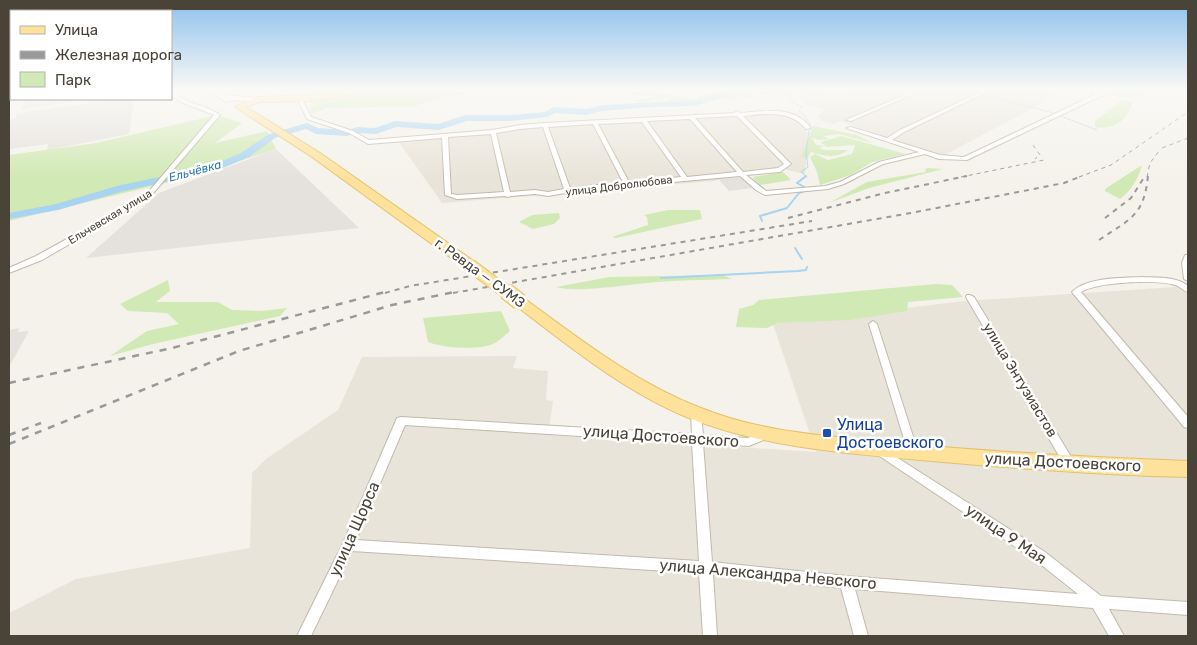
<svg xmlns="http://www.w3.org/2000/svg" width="1197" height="645" font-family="Rubik,sans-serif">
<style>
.residential{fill:#e9e4d9}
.industrial{fill:#e5e1dc}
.green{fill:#d1e9b4}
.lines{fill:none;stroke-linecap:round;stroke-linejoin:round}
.stream-far1{stroke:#a8d3f1;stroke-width:1}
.stream{stroke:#a8d3f1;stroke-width:2}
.river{fill:#a8d3f1;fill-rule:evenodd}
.minor-casing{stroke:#c1baad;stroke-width:2}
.tertiary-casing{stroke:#c1baad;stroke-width:2}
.primary-casing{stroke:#e4c06a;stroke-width:2}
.minor{fill:#fff;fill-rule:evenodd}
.tertiary{fill:#fff;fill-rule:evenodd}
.primary{fill:#fee29b;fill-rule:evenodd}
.rail-far2{stroke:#999;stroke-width:1;stroke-dasharray:4 4;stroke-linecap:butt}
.rail-far1{stroke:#999;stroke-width:2;stroke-dasharray:5 5;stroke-linecap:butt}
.rail{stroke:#999;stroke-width:2.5;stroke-dasharray:7 7;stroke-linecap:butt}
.primary-bridge-far1-casing{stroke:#e4c06a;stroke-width:14;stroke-linecap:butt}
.primary-bridge-casing{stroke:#e4c06a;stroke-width:18;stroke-linecap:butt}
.primary-bridge-far1{stroke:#fee29b;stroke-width:12}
.primary-bridge{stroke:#fee29b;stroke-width:16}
.transit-dot{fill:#1a4fb4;stroke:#fff;stroke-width:2}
.labels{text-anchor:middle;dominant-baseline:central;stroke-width:5;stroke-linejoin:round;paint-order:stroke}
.far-street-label{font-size:11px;fill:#4a4338;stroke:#fff}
.far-water-label{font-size:12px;font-style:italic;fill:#2e78af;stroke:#fff}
.street-label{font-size:14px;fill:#4a4338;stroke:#fff}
.near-transit-label{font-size:16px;fill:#164399;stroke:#fff;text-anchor:start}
.near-street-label{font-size:16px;fill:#4a4338;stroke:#fff}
</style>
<rect width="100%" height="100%" fill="#f5f2eb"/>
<path class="residential" d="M850,89H1041L1061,93L941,157L840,121L834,124L822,121L818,117L824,109L806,104L800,98L803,95L817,93L841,94Z
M783,113L795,120L808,133L805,174L778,168L713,181L442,203L396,138L555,122Z
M1176,287L1188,289V636H9V613L76,579L250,548L252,473L266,459L338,410L362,357L517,356L513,368L548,371L546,400L553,401L548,435L816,452L773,324L964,301Z"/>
<path class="industrial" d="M26,99H94L21,109Z
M134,99L129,134L47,150L48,144L9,149V120L15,119L17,113L104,101Z
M276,149L359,228L86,258L159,193Z
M742,177L752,188L729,191L718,179Z
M19,328L18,332L29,331L9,367V330Z"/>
<path class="green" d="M392,89H501L439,98L415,106L327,108L311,114L310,104L331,97Z
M622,89L672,95L693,100L699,99L697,97C703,95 712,93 720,92V89H779L787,93L783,95L778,91L770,95L756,93L753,95L755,98L741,97L737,95L734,97L739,100L722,98L702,104L679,100L669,101L667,98L637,102L634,101L655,96L634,95Z
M1116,89H1150C1133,100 1127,99 1108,94Z
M1126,100L1133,102C1127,121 1114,130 1095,127V121L1119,102Z
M217,115L242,123L215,143L267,131L276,149L190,177L9,221V155L96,143Z
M813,126L857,135L872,143L839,134L823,136L829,139L820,140L812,138L816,145L824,146L819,148L824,150H848C838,159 822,156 811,152L807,159L801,157Z
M841,136L906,154L872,162L851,175L820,185L817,172L810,157L815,154L828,160L852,154L855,145L826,147L821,142Z
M1142,165C1139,178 1131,191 1120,199L1105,191V189Z
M928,168L943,169L869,188L829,203L867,182L926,172L925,169Z
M783,172L791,180L760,185L752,177Z
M668,210H700L702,219L616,238L612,237L648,225L647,217L644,215Z
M559,213L560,218L554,224L533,229L519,222L532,215Z
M723,275L732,279C704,280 675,280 647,283C626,285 575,293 556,287L610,277Z
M168,280L170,291L156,302H218L232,310L261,311L287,308L280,316L153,344L110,356L147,331L179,324L167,313L128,311L120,304Z
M936,284L952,285L963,297L908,302L907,311L849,320L778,323L767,328L736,327L739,309L753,305L759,300Z
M501,311L510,331C505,335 500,340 495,343C481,351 442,348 428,342L423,318Z"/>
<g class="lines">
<path class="stream-far1" d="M766,89L791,97L789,100L802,107L799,110L810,123L806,153L808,167L801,172L807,177
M960,89L1050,112L1097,130"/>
<path class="stream" d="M806,176L797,183L806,188
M762,221L760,216L787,208L799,193L807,190
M795,248L802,259
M661,278L798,271L806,270L807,267"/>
<path class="river" d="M720,89H731L726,96L694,106L650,107L602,111L586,115L555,113L547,117L511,121H467L439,130L396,127L376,134L358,133L347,136L316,134L306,129L275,138L249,157L218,170L120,192L58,210L9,219V213L56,204L117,186L211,166L241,153L269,134L307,123L318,128L347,130L358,127L375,128L395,121L438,124L466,115H511L545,112L553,107L586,109L602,105L693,100L719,93Z
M776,89H828C819,95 784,95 776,89Z"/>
<g class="minor-casing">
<path id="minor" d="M172,89H176V94C189,105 207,105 220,115L149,198L42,260L9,273V268L36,256L145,196L214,115L181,102L172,95Z
M919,89H925L851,121L846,120Z
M987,89H993L904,132L892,140L940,155L964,157L1096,94L1064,89L1101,91L1106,89H1112L1105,94L967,160L939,159L925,154L883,164L844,184L828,189L765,195L756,190L740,176L583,190L548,196L535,194L511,196L508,197L505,196L457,199L445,195L442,138L368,144L349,133L307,119L297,98L301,97L311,117L353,131L369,140L493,130L520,125L545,123L734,113L737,111L740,113C764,111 794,105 811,128L806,129C790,109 765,114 743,116L791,164L780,172L746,175L766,191L825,186L840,182L879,162L919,152L846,128L851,127L887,138L900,130ZM737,116L784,164L778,168L743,172L695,118ZM690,119L737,172L687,177L647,121ZM642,122L681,177L629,182L598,124ZM593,124L623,182L570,188L548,127ZM543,127L564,189L548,192L535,190L510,192L496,133L520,129ZM491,134L504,192L457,195L451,194L448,137Z
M1185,255H1188V281L1184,279L1182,263Z
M1142,277C1157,278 1176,276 1188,286V292C1183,291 1180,286 1175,285C1156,279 1097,282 1081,292L1188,417V428L1184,427L1072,292C1087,277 1122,278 1142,277Z
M967,295H970L974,297L1073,460L1075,463L1073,466L1069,467L1065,466L966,297Z
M873,321L877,324L918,452L917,455L913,456L909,455L908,452L869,324Z
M696,410L700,411L701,414L703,435L748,438L764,431L768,432L769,435L768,438L749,446L703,443L712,562L846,576L1078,594L1035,560L878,455L877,452L878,449L882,448L1045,552L1101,596L1188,602V615L1109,609L1124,636H1109L1093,608L855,589L868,636H854L841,588L713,574L717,636H703L699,573L352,551L311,636H297L343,543L397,418L401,417L692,434L691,414L692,411ZM405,425L692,443L699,561L356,540Z"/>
</g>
<g class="tertiary-casing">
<path id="tertiary" d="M204,89H212L223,95L258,98L261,100L258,102L230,100L227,102Z"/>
</g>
<g class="primary-casing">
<path id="primary" d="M358,89H379L312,101L259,102L246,107L320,153L475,262L477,265L475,268H465L312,157L235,107L258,97L312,95Z
M520,298L525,299C581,340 636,383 701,408C757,431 819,435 879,441C982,452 1085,457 1188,461V477C1099,475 1009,468 920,460C843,453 762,447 689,418C625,392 570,347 515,305L513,302L515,299Z"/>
</g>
<use href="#minor" class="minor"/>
<use href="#tertiary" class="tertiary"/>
<use href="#primary" class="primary"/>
<path class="rail-far2" d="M1033,145L1040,155L1035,159
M1162,148L1188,138
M961,177L1044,160
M1079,177L1111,165L1188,112
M1147,177L1150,163L1159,151"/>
<path class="rail-far1" d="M788,218L885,193L967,176
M1105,218L1131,198L1145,176
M1099,240C1130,219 1144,216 1148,176
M385,293L410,286L812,221
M453,293L911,213L1064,183L1082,176"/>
<path class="rail" d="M9,383L172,348L389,291
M9,435L41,423
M9,444L239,351L392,305L459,291"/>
<g class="primary-bridge-far1-casing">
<path id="primary-bridge-far1" d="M470,265L507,293"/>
</g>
<g class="primary-bridge-casing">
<path id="primary-bridge" d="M506,291L520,302"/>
</g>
<use href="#primary-bridge-far1" class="primary-bridge-far1"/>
<use href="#primary-bridge" class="primary-bridge"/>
</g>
<linearGradient id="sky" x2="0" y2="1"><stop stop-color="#8ec0ec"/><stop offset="0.5" stop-color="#faf9f6"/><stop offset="1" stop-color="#faf9f6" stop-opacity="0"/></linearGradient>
<rect width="1197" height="179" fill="url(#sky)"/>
<rect class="transit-dot" x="822" y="428" width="10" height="10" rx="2.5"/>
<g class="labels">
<g class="far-street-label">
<text transform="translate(619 186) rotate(-7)">улица Добролюбова</text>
<text transform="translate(110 217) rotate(-31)">Ельчевская улица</text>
</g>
<g class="far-water-label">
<text transform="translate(195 171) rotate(-15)">Ельчёвка</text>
</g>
<g class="street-label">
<text transform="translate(480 273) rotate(36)">г. Ревда — СУМЗ</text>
<text transform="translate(1020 380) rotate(59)">улица Энтузиастов</text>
</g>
<g class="near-transit-label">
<text x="837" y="424">Улица<tspan x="837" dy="18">Достоевского</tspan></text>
</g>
<g class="near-street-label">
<text transform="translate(661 436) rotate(4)">улица Достоевского</text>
<text transform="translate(1063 462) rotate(3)">улица Достоевского</text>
<text transform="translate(354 529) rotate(-66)">улица Щорса</text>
<text transform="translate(1006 534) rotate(34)">улица 9 Мая</text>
<text transform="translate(768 574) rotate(5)">улица Александра Невского</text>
</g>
</g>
<rect width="1197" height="645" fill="none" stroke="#4a4338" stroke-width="20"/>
<rect x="10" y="10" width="162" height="90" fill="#ffffff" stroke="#b7b4af"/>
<rect x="20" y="26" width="25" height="8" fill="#fee29b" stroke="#b7b4af"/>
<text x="55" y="35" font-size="15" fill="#4a4338">Улица</text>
<rect x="20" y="51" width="25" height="8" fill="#999999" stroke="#b7b4af"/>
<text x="55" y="60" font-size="15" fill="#4a4338">Железная дорога</text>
<rect x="20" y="72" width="25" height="15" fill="#d1e9b4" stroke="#b7b4af"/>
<text x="55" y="85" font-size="15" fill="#4a4338">Парк</text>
</svg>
